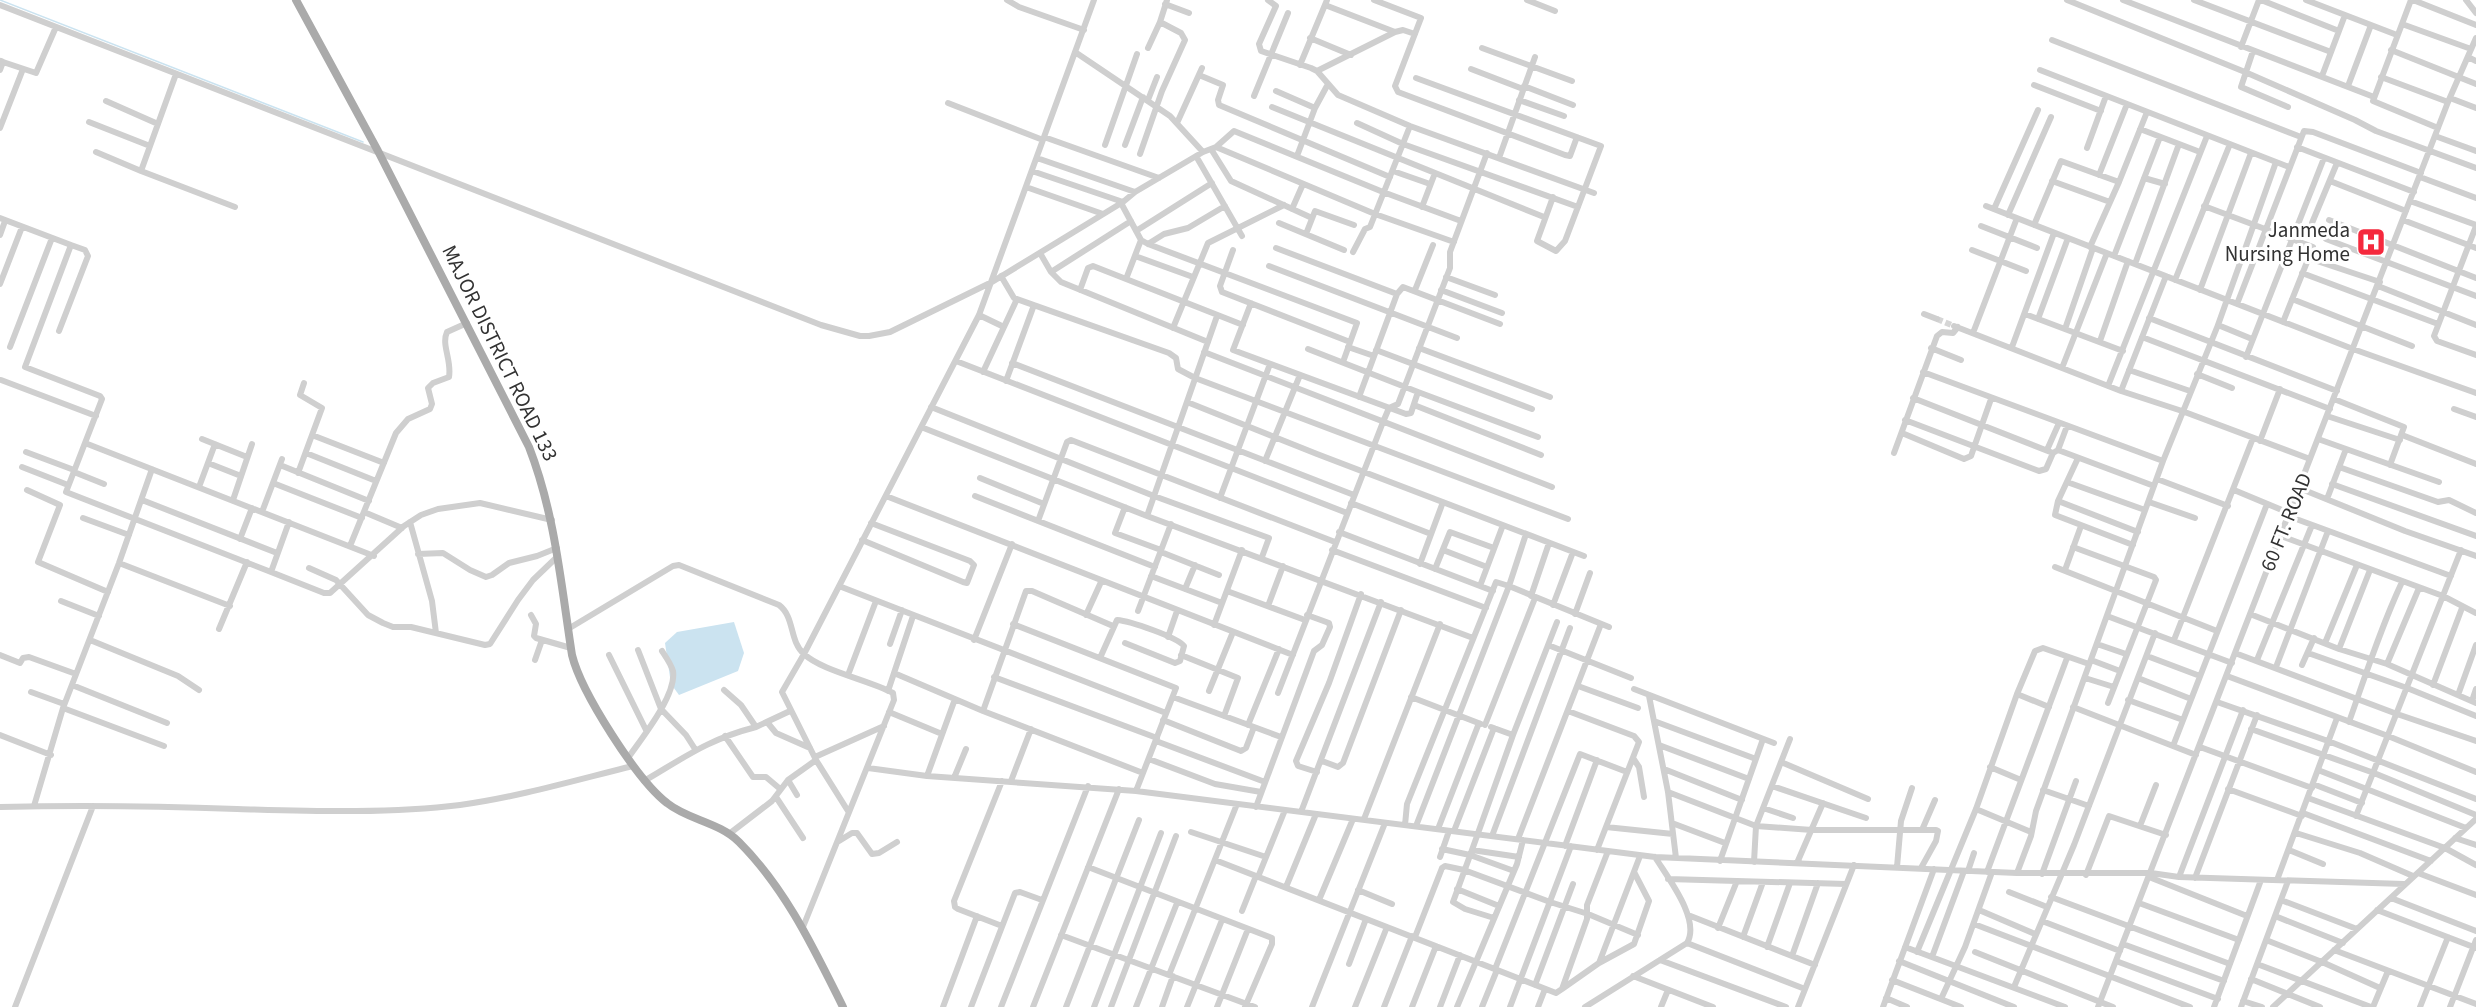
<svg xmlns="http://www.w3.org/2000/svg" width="2476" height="1007" font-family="'Source Sans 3',sans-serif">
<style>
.water{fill:#cbe3f0}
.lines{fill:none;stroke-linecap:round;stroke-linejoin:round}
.stream{stroke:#cbe3f0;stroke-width:1.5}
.minor-tunnel{stroke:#d6d6d6;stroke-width:6;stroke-dasharray:6 3;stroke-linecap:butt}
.minor{stroke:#cfcfcf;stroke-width:6}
.major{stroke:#aaa;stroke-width:8}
.labels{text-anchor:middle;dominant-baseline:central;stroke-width:6;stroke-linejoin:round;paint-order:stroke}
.poi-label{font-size:21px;fill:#323232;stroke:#fff;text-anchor:end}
.street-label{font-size:21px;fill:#323232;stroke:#fff}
</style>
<rect width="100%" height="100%" fill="#fff"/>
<path class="water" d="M734,622L744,653L738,671L679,695L671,684L665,643L677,632Z"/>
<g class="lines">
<path class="stream" d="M0,0L363,142"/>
<path class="minor-tunnel" d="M1937,319L1954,326"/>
<path class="minor" d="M1007,0L1019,7L1084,30
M1268,0L1276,6L1259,44L1261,51L1311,68L1317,71L1338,95L1410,126L1594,193
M1374,0L1421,18L1395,86L1398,92L1565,155L1570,156L1577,137
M1527,0L1555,11
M2067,0L2245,72L2355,120L2376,131L2476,168
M2123,0L2374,97
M2194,0L2331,52
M2261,0L2339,31
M2306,0L2397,35
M2411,0L2373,101L2438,128
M2413,0L2476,25
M2466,0L2476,13
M1165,4L1189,13
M0,5L821,325L860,336H869L890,332L992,282L1123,202L1135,192L1203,152L1216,147L1234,131L1383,192L1461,221
M1325,5L1395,32
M2402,24L2471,49
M1310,38L1351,55
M2052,40L2301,137
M2241,47L2259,0
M1148,48L1160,22
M1482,48L1572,81
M2391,50L2476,84
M2253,51L2241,87L2288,107
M1075,52L1170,116L1203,152
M2468,57L2476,61
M3,62L36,73L56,27
M1300,65L1327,0
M1471,69L1523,89
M0,70L3,62L1,61
M2040,70L2289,167
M1317,71L1395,32L1403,30L1415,34
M176,74L141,171L235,207
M1199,75L1223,85L1218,100L1219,105L1390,177
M2322,76L2345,15
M2381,77L2448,102
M1416,78L1601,146L1565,241L1556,251L1537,241L1553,197
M2034,85L2101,111
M1524,86L1573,105
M2348,86L2371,25
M1276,91L1315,108
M1254,96L1288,13
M2450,98L2476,108
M1148,100L1157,77
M1519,100L1564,116
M106,101L158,124
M948,103L1043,140
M1272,107L1544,217
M89,122L150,146
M1177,123L1202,68
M1357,123L1403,144L1578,207
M0,128L23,69
M2140,129L2200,152
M2435,136L2476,151
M1044,137L1159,178
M1105,145L1137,54
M1125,145L1143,97
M1216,147L1375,214L1454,242
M2297,147L2414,192
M2087,148L2106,96
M1211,149L1231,181L1312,218
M96,152L141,171
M1140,154L1162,91L1185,40L1181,33L1160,22L1167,0
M1196,156L1242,236
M1297,156L1315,108L1328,84
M1037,158L1135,192
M1499,158L1535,57
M1032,171L1123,202
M1393,171L1430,184
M2099,175L2127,104
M2420,177L2476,198
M2144,178L2165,184
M2052,181L2110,202
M2330,181L2406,211
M1026,187L1103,214
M2410,201L2476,225
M1121,203L1141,240L1148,244L1357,323L1343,362
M1986,206L2353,349L2476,393
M2204,206L2313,247L2283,322
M1422,207L1435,173
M1292,209L1303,184
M1994,209L2038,110
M2008,215L2051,117
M0,218L71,245L25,367L100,396L102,399L66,492L271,572L289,522
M2329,220L2476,278
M2403,220L2476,248
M1279,223L1344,250
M2312,223L2337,163
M2034,225L2061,161L2119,182
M1981,226L2037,248
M2476,226L2434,336L2437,341L2476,355
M1136,231L1212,183
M1306,234L1315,211L1354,225
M0,235L5,221
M2326,239L2476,296
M1148,244L1164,234L1188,228L1225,206
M2090,247L2119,182L2147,112
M1276,248L1397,294
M1233,250L1220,286L1222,292L1350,342
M1972,250L2026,271
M1353,252L1365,229L1370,227L1410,126
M1040,253L1051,272L1061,282L1208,342
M1135,256L1193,277
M2114,256L2160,137
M2308,258L2380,282
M2135,264L2179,144
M1269,266L1457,338
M1051,272L1131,221
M2302,273L2438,324
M1001,276L1014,298L1169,353L1176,358L1178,369L1195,378L1568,519
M1446,277L1495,295
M1126,279L1141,240
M2175,280L2230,144
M0,284L22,227
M2378,286L2476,325
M1080,290L1088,268L1093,266L1243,325
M1415,290L1433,245
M1441,290L1502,313
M2200,290L2251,153
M2292,299L2412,346
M1251,303L1233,350L1406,414L1411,413L1418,392L1538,437
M2237,304L2304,131L2313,132L2421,173
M1924,314L1937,319
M2025,314L2123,351
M979,315L1004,327
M2149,318L2337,391
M2038,319L2068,238
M2218,325L2252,339
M1954,326L2121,391L2182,411L2310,459
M1173,328L1208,243L1284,205
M2065,329L2093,248
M59,331L88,256L85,250L71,245
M1973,333L2017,218
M2142,337L2330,409
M2100,341L2128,261
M10,347L52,238
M1348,347L1374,356
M2012,347L2054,233
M1419,348L1550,397
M1931,348L1961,360
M1308,349L1418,392
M1376,350L1532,409
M1204,352L1552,487
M2246,357L2324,158
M956,361L1347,513
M1012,363L1354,495
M2062,368L2107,253
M2129,370L2190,391
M983,372L1017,299
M1923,372L2163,461
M2197,374L2232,388
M1,380L96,416
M1006,381L1034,305
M2108,386L2207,136
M2121,391L2166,276
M1359,397L1397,294L1403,287L1500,324
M1913,398L2053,453
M2334,399L2404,427L2390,465
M1187,402L1317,454L1584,556
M1414,405L1541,455
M931,407L1154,496L1269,538L1262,557
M2454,409L2476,417
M2327,416L2400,440
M1905,420L2039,471L2046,469L2053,453L2058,450L2154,486
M921,427L1147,516L1473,638
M1902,433L1964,459L1971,456L1991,399
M312,435L384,463
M2402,435L2476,464
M202,439L247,457
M2318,439L2439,482
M2260,441L2280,389
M85,443L374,556
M2047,450L2059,423
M2058,450L2067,426
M26,452L74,470
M306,453L376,481
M1894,453L1937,336L1942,332L1953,333L1958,327
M2078,458L2058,501L2055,515L2133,545
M1265,461L1300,375
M208,463L241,476
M280,465L369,501
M22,467L68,485
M2339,467L2438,502L2449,500L2476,513
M74,472L104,484
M298,473L322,408L300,395L304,383
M980,478L1044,504
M2157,479L2228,506
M2067,482L2145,510
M273,483L362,518
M2332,484L2476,536
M199,487L215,444
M2299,488L2405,531L2476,556
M27,490L60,505L38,562L108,592
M2234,490L2289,513
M886,496L1293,655
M975,496L1155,567
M1220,498L1270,364
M2327,499L2346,449
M142,500L277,553
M233,500L252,444
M2058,501L2138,532
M2149,502L2195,518
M1351,503L1431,534
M1125,507L1115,533L1161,550
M262,512L282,459
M364,512L402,528
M1147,516L1217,316
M2288,516L2451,576
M83,518L129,535
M1038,521L1067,442L1071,440L1335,542
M410,522L432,601L436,633
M1339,532L1493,591
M2281,536L2443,596L2476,613
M240,539L252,508
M862,540L963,582L967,583L974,565L970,561L871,523
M350,546L396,433L408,419L430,409L432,404L428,388L433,383L449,377C452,360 441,345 447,332L467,323
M2073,547L2154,577L2156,580L2108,703
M1332,550L1486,608
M1443,550L1487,567
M1161,552L1219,575
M418,554L443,553L470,570L486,577L492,575L509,563L537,556L557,548
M119,563L230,606
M1420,564L1443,502
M2055,567L2217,631
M309,568L336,580L368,615L383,623L393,627H411L485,645L490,644L518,600L533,580L558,556
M1435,569L1450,532L1494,548
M2065,570L2081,526
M271,572L324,593H330L404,526L421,515L438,509L480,503L552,520
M1151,576L1222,603
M839,586L1166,713
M1480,586L1503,525
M1185,589L1195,565
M1227,591L1305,620
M1531,596L1549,543
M61,601L99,616
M1553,605L1573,552
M1268,606L1283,566
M1138,611L1171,524
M1575,614L1590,573
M2250,614L2339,649L2387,664L2476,703
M531,615L536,624L534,636L536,638L571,648
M1086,615L1101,582
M2107,616L2232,663
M1013,624L1176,688L1136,791
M1214,625L1242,550
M219,629L247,562
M568,629L673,566L679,565L779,605C795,617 789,641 804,654C822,671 869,680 893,693L894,700L803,927
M1168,637L1177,611
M90,640L178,676L199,690
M974,640L1012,544
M2174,640L2253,438
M2325,643L2357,565
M890,644L902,610
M2097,644L2126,654
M1548,645L1631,678
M2339,649L2370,570
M638,650L661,709L686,735L695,749
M2235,653L2397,714L2476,741
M2308,653L2407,688L2476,716
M0,655L20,663L23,658L29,657L76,674
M609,655L646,730
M1181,655L1238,678L1224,716
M2147,656L2200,676
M1100,658L1117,620C1130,621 1177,637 1184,646L1180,661L1175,663L1125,643
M535,660L542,640
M2091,660L2120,671
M2257,660L2312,525
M2387,664L2419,588
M2302,665L2314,638
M2276,667L2328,531
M894,673L983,711L1143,773
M848,675L876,601
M2227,676L2388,736L2476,772
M994,677L1157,738
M2085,678L2114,687
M2138,678L2191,699
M72,685L167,723
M2433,685L2462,608
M1578,686L1638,708
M1634,689L1774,743
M724,690L741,705L756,727L790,711
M888,691L913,616
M1209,691L1233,632
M31,692L64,704
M1278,693L1383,422L1389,408L1398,404L1450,268V252L1487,153
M2017,694L2049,707
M2458,695L2476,645
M1649,696L1668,792L1676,858
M1173,697L1281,737
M1411,697L1481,724
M2128,700L2183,720
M2472,701L2476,689
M2217,702L2328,741L2476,799
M2073,707L2196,755
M63,708L164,746
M983,711L1026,591H1032L1113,626
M1568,711L1634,736L1639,742L1597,850
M889,712L942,734
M1163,720L1241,751L1246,748L1254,727
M1654,721L1756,759
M767,722L776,733L810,748
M2349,722C2366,674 2381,627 2402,582
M1248,725L1279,649
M1485,725L1535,598
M1491,727L1513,735
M2251,729L2374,773L2476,815
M0,735L51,755
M725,736L753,777H766L779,788
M1156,741L1265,782
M1659,745L1749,779
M2173,746L2267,504
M2200,747L2312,788
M815,757L884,726
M628,758C641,739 677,695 673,671C671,664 666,657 662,651
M1633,758L1639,767L1644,797
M1149,759L1215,784L1261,792
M1322,761L1338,767L1343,763L1401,610
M1781,762L1868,799
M1990,767L2021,780
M868,768L927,776L1136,791L1655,857L2017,873H2151L2179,877L2404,884
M1664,769L1742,800
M2318,770L2466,828
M1317,772L1298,766L1296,761L1329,683L1361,594
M927,776L955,699
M954,778L966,749
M788,780L797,795
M644,781C685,757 709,739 756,727
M1002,781L954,901L955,907L958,909L1002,926
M1011,781L1031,729
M2313,784L2362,803
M1772,786L1866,818
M2228,789L2302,816
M2043,790L2089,806
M1668,792L1756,826L1812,830H1936L1938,831L1936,841L1921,868
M776,797L803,838
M2308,798L2445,848L2476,865
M34,806L63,708L119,563L152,469
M0,807C79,805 158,806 237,809C309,811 388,814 460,805C518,797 576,780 633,766
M1256,807L1314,651L1322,645L1330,627L1329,623L1307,615
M1763,808L1793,818
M1976,809L2031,832
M848,811L816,760L782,692L804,654L979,315L1094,0
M1301,812L1381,602
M2303,813L2431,861
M2356,816L2461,550
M1364,819L1440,624
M1672,823L1725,843
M1405,825L1407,804L1496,582L1509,586L1609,627
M1416,826L1509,586L1526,534
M2140,826L2156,785
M1606,827L1673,834
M1438,829L1479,723
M1922,830L1935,800
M1454,831L1494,728
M1191,832L1266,857
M2296,833L2360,853L2413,876
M729,834L772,801L788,780L816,760
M1492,836L1570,628
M2455,838L2476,845
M1518,839L1601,624
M839,841L852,833H857L872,854L879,853L897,842
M1565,846L1597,760
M1442,849L1470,855L1514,871
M1472,850L1453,902L1465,909L1494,918
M2289,850L2323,864
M1440,857L1449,831
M1519,857L1472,850L1513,735L1557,622
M1215,860L1556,993L1562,989L1587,919V905L1608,851
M1720,861L1763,739
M1754,862L1756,826L1790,739
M1797,863L1823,803
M1088,867L1272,938V944L1245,1007
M1897,867L1901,821L1912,788
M1968,871L1974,853
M1987,872L2067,658
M2017,873L2031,836L2036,811L2163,461L2218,325L2276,162
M2418,873L2476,895
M2042,874L2076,781
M2086,875L2109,816L2166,835
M1258,877L1285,810
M2149,877L2247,916
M2179,877L2243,710
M2195,878L2257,715
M1668,879L1846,884
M2277,880L2337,718
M1286,887L1316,814
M1457,889L1499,906
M1358,890L1392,904
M2009,892L2047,907
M2051,897L2230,964
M2391,898L2476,931
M1319,900L1353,819
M2281,900L2357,929
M2139,903L2239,940
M1979,910L2035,934
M2377,910L2476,948
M1242,911L1256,876
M1688,915L1815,965
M2275,916L2343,943
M2042,921L2120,951
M1974,924L2190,1007
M1718,928L1737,881
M1061,935L1255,1007
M1415,937L1442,868L1445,866L1464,870L1550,902L1588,914L1638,935
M1743,937L1763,882
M2266,940L2322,962L2380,988
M1687,943L1805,989
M2123,944L2224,981
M1767,947L1790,883
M1905,947L2065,1007
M2334,950L2476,1004
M1917,952L1976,809L2017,694L2035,651L2043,648L2089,664
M1975,952L2113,1007
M1792,956L1818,883
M1932,957L1964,871
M1660,960L1786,1007
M1899,961L2014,1007
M2116,961L2218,999
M1599,963L1634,944L1649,901L1634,872
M1349,964L1366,919
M2257,964L2371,1007
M1495,969L1580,754L1627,772
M1169,975L1237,804
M1633,976L1713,1007
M2251,979L2320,1007
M1892,980L1961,1007
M1535,985L1573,884
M2014,987L2074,845L2155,633
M1562,989L1599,963L1640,856
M1886,998L1907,1007
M1941,999L1965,947L1992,872
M2243,1001L2262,1007
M15,1007L93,806
M943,1007L977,916
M971,1007L1015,893L1020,892L1042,900
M1001,1007L1088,786
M1033,1007L1119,789
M1066,1007L1139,820
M1094,1007L1161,833
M1111,1007L1176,836
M1136,1007L1177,903
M1162,1007L1173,976
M1187,1007L1222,920
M1217,1007L1248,929
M1312,1007L1385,823
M1355,1007L1387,927
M1384,1007L1412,936
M1412,1007L1436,946
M1440,1007L1460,955
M1457,1007L1517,864L1523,840
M1482,1007L1497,970
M1510,1007L1571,846
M1538,1007L1545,989
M1585,1007L1687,943C1701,920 1668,878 1655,857
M1661,1007L1668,990
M1798,1007L1854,865
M1883,1007L1934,869
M2098,1007L2448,102L2476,38
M2214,1007L2261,880
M2241,1007L2288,881
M2273,1007L2476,819
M2373,1007L2388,971
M2420,1007L2448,937
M2450,1007L2476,940"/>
<path class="major" d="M296,0L378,151L529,447C555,514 561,584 572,655C581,692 637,780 667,803C688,820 719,822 739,842C786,889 814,949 843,1007"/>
</g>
<defs>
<g id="hospital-square" transform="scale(1.5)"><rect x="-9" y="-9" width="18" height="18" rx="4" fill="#f5293d" stroke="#fff"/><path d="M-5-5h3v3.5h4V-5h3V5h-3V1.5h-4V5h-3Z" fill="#fff"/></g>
</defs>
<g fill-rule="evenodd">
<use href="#hospital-square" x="2371" y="242"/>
</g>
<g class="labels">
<g class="poi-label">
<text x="2350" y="230">Janmeda<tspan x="2350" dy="24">Nursing Home</tspan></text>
</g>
<g class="street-label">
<text transform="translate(500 353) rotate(64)">MAJOR DISTRICT ROAD 133</text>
<text transform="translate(2286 522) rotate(-68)">60 FT. ROAD</text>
</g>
</g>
</svg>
